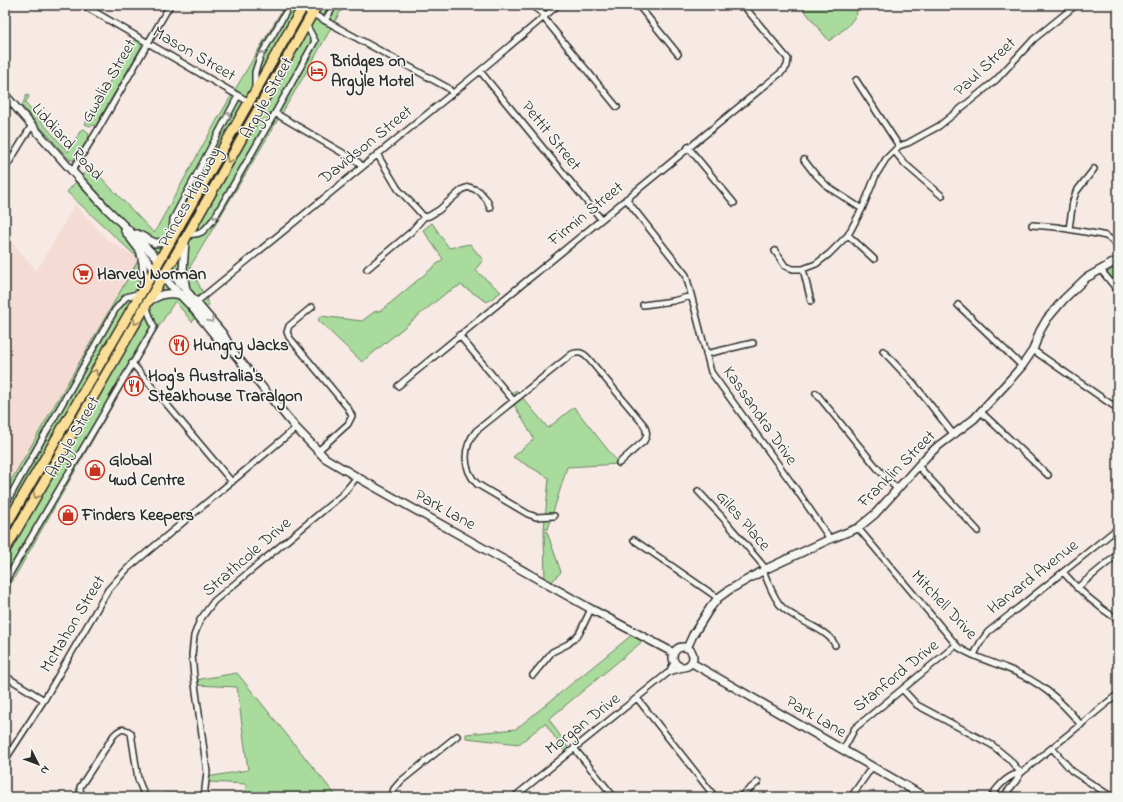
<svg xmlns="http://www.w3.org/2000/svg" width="1123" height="802" font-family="'Indie Flower',sans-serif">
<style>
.built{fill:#f4dcd5}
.green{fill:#a8db9c;stroke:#6a8364}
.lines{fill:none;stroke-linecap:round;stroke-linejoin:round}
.street-casing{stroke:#2b2b2b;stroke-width:8}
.secondary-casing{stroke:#2b2b2b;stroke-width:10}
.highway-casing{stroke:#2b2b2b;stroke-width:12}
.street{stroke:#f6f6f2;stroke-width:5}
.secondary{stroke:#f6f6f2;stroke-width:7}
.highway{stroke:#fbdf96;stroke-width:9}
.oneway{stroke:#90908e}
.oneway2{stroke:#938560}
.labels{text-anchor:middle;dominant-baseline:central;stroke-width:3;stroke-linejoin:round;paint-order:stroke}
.street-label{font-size:17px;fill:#2b2b2b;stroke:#f6f6f2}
.poi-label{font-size:17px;font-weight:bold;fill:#2b2b2b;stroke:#f6f6f2;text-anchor:start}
</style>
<rect width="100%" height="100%" fill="#f7e9e3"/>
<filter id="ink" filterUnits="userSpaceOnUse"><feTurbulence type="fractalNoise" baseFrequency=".025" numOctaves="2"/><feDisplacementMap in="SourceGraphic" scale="8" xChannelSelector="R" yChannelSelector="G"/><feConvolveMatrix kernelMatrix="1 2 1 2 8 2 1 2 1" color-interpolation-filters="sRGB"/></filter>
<g filter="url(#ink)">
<path class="built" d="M75,204L108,240L139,259L5,491V235L37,271Z"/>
<path class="green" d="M285,5H344L307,71L190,267L209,305L192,322L175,301L144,350L5,594V491L139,259L67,192L90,166L154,233L217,120Z
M800,5H855L857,14L848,26L829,41Z
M136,37L141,42V47L96,125L90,126L85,124Z
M28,95L29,97L25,103L68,152L81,130L84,129L88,132L89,137L77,159L74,160H70L22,106L26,96Z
M432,223L449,248L470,244L483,260L475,270L501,292L487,302L461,285L446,293L362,362L318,320L321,316L362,321L374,312L382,310L443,259L423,230Z
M1118,266V293L1101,276Z
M516,390L548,428L574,407L619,464L567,467L548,529H544L549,478L513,457L534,439L509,396Z
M544,530L547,532L561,572L549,585L545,584Z
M633,634L644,640L549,719L571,752L567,755L545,723L519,744L466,738V734L516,729Z
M237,673L337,797H245L246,784L207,782V777L248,770L237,687L196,685L195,680Z"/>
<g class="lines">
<g class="street-casing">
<path id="street" d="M83,5L249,102
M531,5L545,15
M638,5L678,54
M302,8L448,88L452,93
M543,17L617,107
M325,21L334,5
M480,71L601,219
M856,80L899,146
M255,87V72L260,57L290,5
M275,113L358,162L362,166
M688,147L734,203
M895,152L905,164L942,196
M377,154L398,189L416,208L424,217
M804,160L814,173L828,187L862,209
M5,169L32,125
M72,171L96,133L170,5
M626,199L686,275L711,372L796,489L830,539
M1032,225L1056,227L1097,234L1106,236L1113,241L1118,247
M1069,229L1073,201L1076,192L1094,169
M188,234C202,236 204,230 213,220L275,113L315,41L306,24
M172,235L173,219L238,96
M848,235L874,259
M775,251L785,266L793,269H803L816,264L829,254L848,235L862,209L876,175L886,159L899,146L908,143L939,126L996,80L1034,39L1076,5
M367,269L411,232L424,217L429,216L439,210L463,189L469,187L479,191L487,200L490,208
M803,269L811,301
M1101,270L1118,291
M194,304L480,71L558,5
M643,305L673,301L691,296
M958,305L1022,366
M312,307L289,326L287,332L289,337L348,408L352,416L348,424L318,451
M459,335L513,400
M1033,350L1118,409
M883,351L914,384L954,435
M706,354L753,343
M132,363L232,482
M398,386L784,70L787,66L788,59L743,5
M816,393L878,469L897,489
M981,412L1048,475
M918,466L978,531
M698,491L722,517L766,569
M5,505L115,310L126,297L140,293
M554,516L536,517L528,514L477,484C462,468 463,447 476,431L572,354C579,352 582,352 588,358L644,425C647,432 648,435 644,441L619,463
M858,528L958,647C972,657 990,661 1006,668C1039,681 1059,698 1081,725
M634,540L718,598
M763,571C769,583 773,598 782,607C796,621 828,629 835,645
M1063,572C1079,591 1097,606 1118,620
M5,582L154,327L146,306
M1077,588L1118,554
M974,655L980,643L988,632L1118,528
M669,672L683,668
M533,675L552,652L568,644L579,634L591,609
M5,676L44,700
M903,690L917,705L992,745L1009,759L1021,773
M637,698L715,797
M574,748L614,797
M1052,748L1072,771L1112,797
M843,750L855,728L956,645
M5,760L44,700L108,590L127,569L296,428
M81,797L80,787L114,735C120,729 124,727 131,733L138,779L145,797
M167,797H201
M204,797L207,772L194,677L192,655L194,636L200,620L214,601L342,495L357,477
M391,797L394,789L401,781L457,736
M514,797L669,672L674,663
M740,797L758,782
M851,797L872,767
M991,797C998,786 1007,775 1021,773
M1003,797L1016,781L1021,773L1118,694"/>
</g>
<g class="secondary-casing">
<path id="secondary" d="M5,95L72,171L106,208L159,260
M125,231L154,269
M137,234L155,243L169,242
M185,241L183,271L186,290
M141,254L143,263L144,287
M168,269L223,334L233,352L296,428L325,458L357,477L591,609L674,653
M163,277L191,306L218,339L230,349
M149,301C161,294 167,292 181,295
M673 657a10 10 0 1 1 20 0a10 10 0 1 1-20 0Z
M687,648L693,635L710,608L718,598L729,590L766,569L830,539L858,528L875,514L927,456L938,446L974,419L1007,383L1022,366L1033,350L1040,331L1047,319L1064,299L1086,278L1118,260
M692,663L925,797"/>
</g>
<g class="highway-casing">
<path id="highway" d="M5,527L141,293L304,5
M5,550L146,305L188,234L317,5"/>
</g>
<use href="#street" class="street"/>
<use href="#secondary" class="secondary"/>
<use href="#highway" class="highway"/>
</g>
<defs><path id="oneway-chevron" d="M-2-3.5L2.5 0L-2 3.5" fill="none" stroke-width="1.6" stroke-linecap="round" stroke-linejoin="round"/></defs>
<g class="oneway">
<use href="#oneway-chevron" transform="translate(262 54) rotate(-61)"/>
<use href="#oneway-chevron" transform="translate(228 115) rotate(-62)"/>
<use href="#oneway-chevron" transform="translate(215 216) rotate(122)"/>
<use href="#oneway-chevron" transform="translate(211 320) rotate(51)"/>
</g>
<g class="oneway2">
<use href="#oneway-chevron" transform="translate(229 160) rotate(119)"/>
<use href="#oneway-chevron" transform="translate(136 322) rotate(120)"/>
<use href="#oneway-chevron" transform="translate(95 372) rotate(-60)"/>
<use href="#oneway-chevron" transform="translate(36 496) rotate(120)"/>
</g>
</g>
<defs>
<g id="hotel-ring" transform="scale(1)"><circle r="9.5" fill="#f6f6f2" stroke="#c8321e" stroke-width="1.5"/><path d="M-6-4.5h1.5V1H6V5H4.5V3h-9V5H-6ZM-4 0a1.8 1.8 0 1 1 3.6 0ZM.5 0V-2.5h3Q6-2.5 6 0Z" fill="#c8321e"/></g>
<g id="supermarket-ring" transform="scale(1)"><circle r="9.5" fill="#f6f6f2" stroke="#c8321e" stroke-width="1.5"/><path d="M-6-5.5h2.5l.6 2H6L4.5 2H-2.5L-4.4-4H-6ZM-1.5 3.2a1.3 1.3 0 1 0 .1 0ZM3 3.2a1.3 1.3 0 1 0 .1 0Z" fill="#c8321e"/></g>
<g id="restaurant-ring" transform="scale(1)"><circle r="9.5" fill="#f6f6f2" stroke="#c8321e" stroke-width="1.5"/><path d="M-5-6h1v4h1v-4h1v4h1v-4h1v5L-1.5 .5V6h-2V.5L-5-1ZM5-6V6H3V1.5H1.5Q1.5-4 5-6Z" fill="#c8321e"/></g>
<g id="shop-ring" transform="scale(1)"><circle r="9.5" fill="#f6f6f2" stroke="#c8321e" stroke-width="1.5"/><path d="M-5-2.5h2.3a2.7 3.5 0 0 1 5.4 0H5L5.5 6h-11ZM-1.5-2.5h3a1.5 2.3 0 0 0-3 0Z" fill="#c8321e"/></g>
</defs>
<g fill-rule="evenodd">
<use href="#hotel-ring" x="317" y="71"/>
<use href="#supermarket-ring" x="83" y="274"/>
<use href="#restaurant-ring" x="179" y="345"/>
<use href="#restaurant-ring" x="134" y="386"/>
<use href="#shop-ring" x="95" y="470"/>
<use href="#shop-ring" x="68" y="515"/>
</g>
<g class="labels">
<g class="street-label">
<text transform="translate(194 54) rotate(30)">Mason Street</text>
<text transform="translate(985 67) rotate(-43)">Paul Street</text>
<text transform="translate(109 81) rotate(-60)">Gwalia Street</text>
<text transform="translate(267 98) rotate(-61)">Argyle Street</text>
<text transform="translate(551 136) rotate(51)">Pettit Street</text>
<text transform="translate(67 142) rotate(48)">Liddiard Road</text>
<text transform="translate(366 145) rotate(-39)">Davidson Street</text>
<text transform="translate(190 197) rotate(-61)">Princes Highway</text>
<text transform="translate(586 214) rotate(-39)">Firmin Street</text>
<text transform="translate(760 416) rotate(55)">Kassandra Drive</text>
<text transform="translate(73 437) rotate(-60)">Argyle Street</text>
<text transform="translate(897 469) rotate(-45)">Franklin Street</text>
<text transform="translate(445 510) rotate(29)">Park Lane</text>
<text transform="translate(743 521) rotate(49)">Giles Place</text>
<text transform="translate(247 557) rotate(-41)">Strathcole Drive</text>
<text transform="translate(1033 577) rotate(-38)">Harvard Avenue</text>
<text transform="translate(944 605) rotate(47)">Mitchell Drive</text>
<text transform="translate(73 624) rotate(-59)">McMahon Street</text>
<text transform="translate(896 676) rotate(-39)">Stanford Drive</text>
<text transform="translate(816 717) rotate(30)">Park Lane</text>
<text transform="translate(583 724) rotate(-38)">Morgan Drive</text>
</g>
<g class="poi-label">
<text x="331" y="61">Bridges on<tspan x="331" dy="20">Argyle Motel</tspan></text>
<text x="97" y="274">Harvey Norman</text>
<text x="193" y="345">Hungry Jacks</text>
<text x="148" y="376">Hog's Australia's<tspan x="148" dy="20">Steakhouse Traralgon</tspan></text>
<text x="109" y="460">Global<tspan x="109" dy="20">4wd Centre</tspan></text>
<text x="82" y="515">Finders Keepers</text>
</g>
</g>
<rect width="1123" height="802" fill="none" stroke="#f6f6f2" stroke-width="20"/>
<rect x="10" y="10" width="1103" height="782" fill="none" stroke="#2b2b2b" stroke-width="1.5" filter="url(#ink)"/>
<g transform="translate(38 764) rotate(132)" stroke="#f6f6f2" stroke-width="3" paint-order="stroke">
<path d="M0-3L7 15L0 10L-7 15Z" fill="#2b2b2b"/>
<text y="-6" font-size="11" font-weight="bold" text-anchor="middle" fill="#2b2b2b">N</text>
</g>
</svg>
